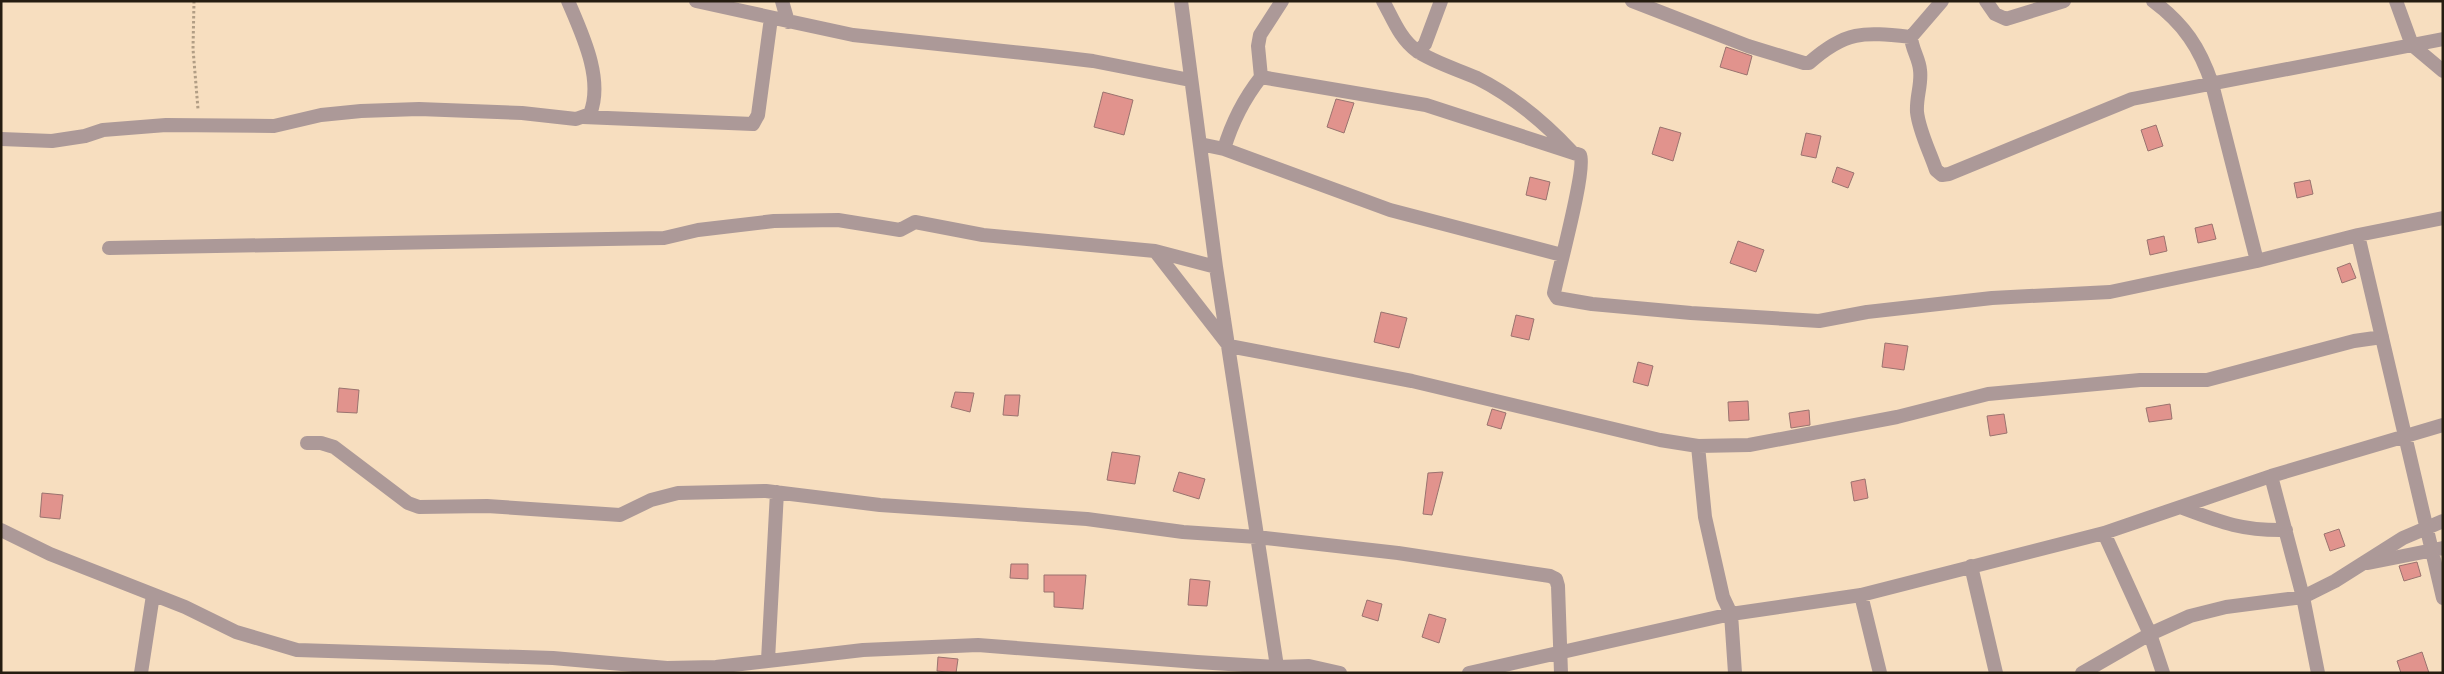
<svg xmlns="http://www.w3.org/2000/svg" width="2444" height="674" font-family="Roboto,sans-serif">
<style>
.building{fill:#e1938d;stroke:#9a736f}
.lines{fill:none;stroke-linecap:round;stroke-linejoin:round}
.path{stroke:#b29e85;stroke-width:3;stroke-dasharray:2.5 2.5;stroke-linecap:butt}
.minor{stroke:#ac9998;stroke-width:14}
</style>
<rect width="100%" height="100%" fill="#f7debf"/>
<path class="building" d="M1726,47L1752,56L1747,75L1720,67Z
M1103,92L1133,100L1124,135L1094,127Z
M1336,99L1354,103L1344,133L1327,127Z
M2156,125L2163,146L2148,151L2141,130Z
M1660,127L1681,133L1673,161L1652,154Z
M1806,133L1821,136L1816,158L1801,155Z
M1837,167L1854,173L1848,188L1832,182Z
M1530,177L1550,182L1546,200L1526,195Z
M2310,180L2313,194L2297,198L2294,183Z
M2212,224L2216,239L2198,243L2195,228Z
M2164,236L2167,251L2150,255L2147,240Z
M1738,241L1764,250L1756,272L1730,263Z
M2350,263L2356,278L2342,283L2337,268Z
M1381,312L1407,318L1399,348L1374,342Z
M1516,315L1534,319L1529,340L1511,336Z
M1885,343L1908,346L1904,370L1882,367Z
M1638,362L1653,366L1648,386L1633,382Z
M339,388L359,390L357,413L337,412Z
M955,392L974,393L970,412L951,407Z
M1005,395H1020L1018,416L1003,415Z
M1748,401L1749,420L1729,421L1728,402Z
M2170,404L2172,419L2149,422L2146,408Z
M1492,409L1506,413L1501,429L1487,425Z
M1809,410L1810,425L1791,428L1789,413Z
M2004,414L2007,433L1990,436L1987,416Z
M1112,452L1140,456L1135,484L1107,480Z
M1179,472L1205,479L1199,499L1173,491Z
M1443,472L1432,515L1423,514L1428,473Z
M1865,479L1868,498L1854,501L1851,482Z
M42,493L63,495L60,519L40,517Z
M2339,529L2345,546L2330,551L2324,534Z
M2417,562L2421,576L2404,581L2399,566Z
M1011,564H1028V579L1010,578Z
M1044,575H1086L1083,609L1054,607V592H1044Z
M1190,579L1210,581L1207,606L1188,605Z
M1367,600L1382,604L1378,621L1362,616Z
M1429,614L1446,619L1439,643L1422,637Z
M2422,652L2429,673H2401L2397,661Z
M938,657L958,659L956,673L937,671Z"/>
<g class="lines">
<path class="path" d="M194,1L193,49L198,109"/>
<path class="minor" d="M696,1L853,35L1042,55L1093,61L1190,80
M782,1L788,22
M1181,1L1216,267L1278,673
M1383,1C1393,19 1400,39 1417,51C1433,62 1459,70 1477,78C1513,96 1546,124 1573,153
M1632,1L1748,46L1804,63H1809C1846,30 1863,32 1911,37
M1942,1L1911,37C1912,50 1919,58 1920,70C1922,84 1916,97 1917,112C1919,131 1930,152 1936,170L1942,175L1949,174L2132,99L2443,39
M1986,1L1995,14L2006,19L2064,1
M2153,1C2184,24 2200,48 2212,84L2257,261
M2396,1L2412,45L2443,71
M1418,52L1425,44L1441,1
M1261,77L1426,105L1580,155C1587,167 1558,272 1554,293L1557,298L1592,304L1691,313L1819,321L1867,312L1992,298L2110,292L2257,261L2358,235L2443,218
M583,117L753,124L758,115L771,18
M1,139L52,141L85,136L103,130L166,125L274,126L321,115L361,111L419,109L522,113L576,119L590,114C604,79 582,34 568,1
M1200,144L1224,149L1390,210L1562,255
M1224,149C1232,122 1243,100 1261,77L1258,46L1260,35L1282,1
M2358,235L2443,598
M109,248L664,238L698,230L774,221L838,220L900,230L915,222L983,235L1155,251L1216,267
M1155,251L1229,346L1412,381L1660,440L1698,446L1749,445L1897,417L1988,394L2140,380H2207L2354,341L2382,337
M307,443H321L334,447L408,503L419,507L487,506L620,515L651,500L678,493L766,491L880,505L1087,519L1183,532L1257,537L1398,553L1550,576L1556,579L1558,586L1561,673
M1698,446L1705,517L1723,597L1731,614L1735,673
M2271,476L2303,597L2318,673
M2180,507C2220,522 2242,531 2286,530
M1,530L50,554L185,607L236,632L297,650L553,658L667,668L716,667L863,650L978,645L1197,662L1277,667L1309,666L1340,673
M2104,533L2150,634L2163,673
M2368,563L2443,548
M1971,566L1996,673
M1861,595L1880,673
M768,660L777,492
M141,673L153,595
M1469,673L1731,614L1861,595L2104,533L2271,476L2443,425
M2082,673L2150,634L2190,616L2226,607L2303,597L2335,581L2403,538L2443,521"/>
</g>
<rect width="2444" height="674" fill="none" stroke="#251c10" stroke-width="5"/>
</svg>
